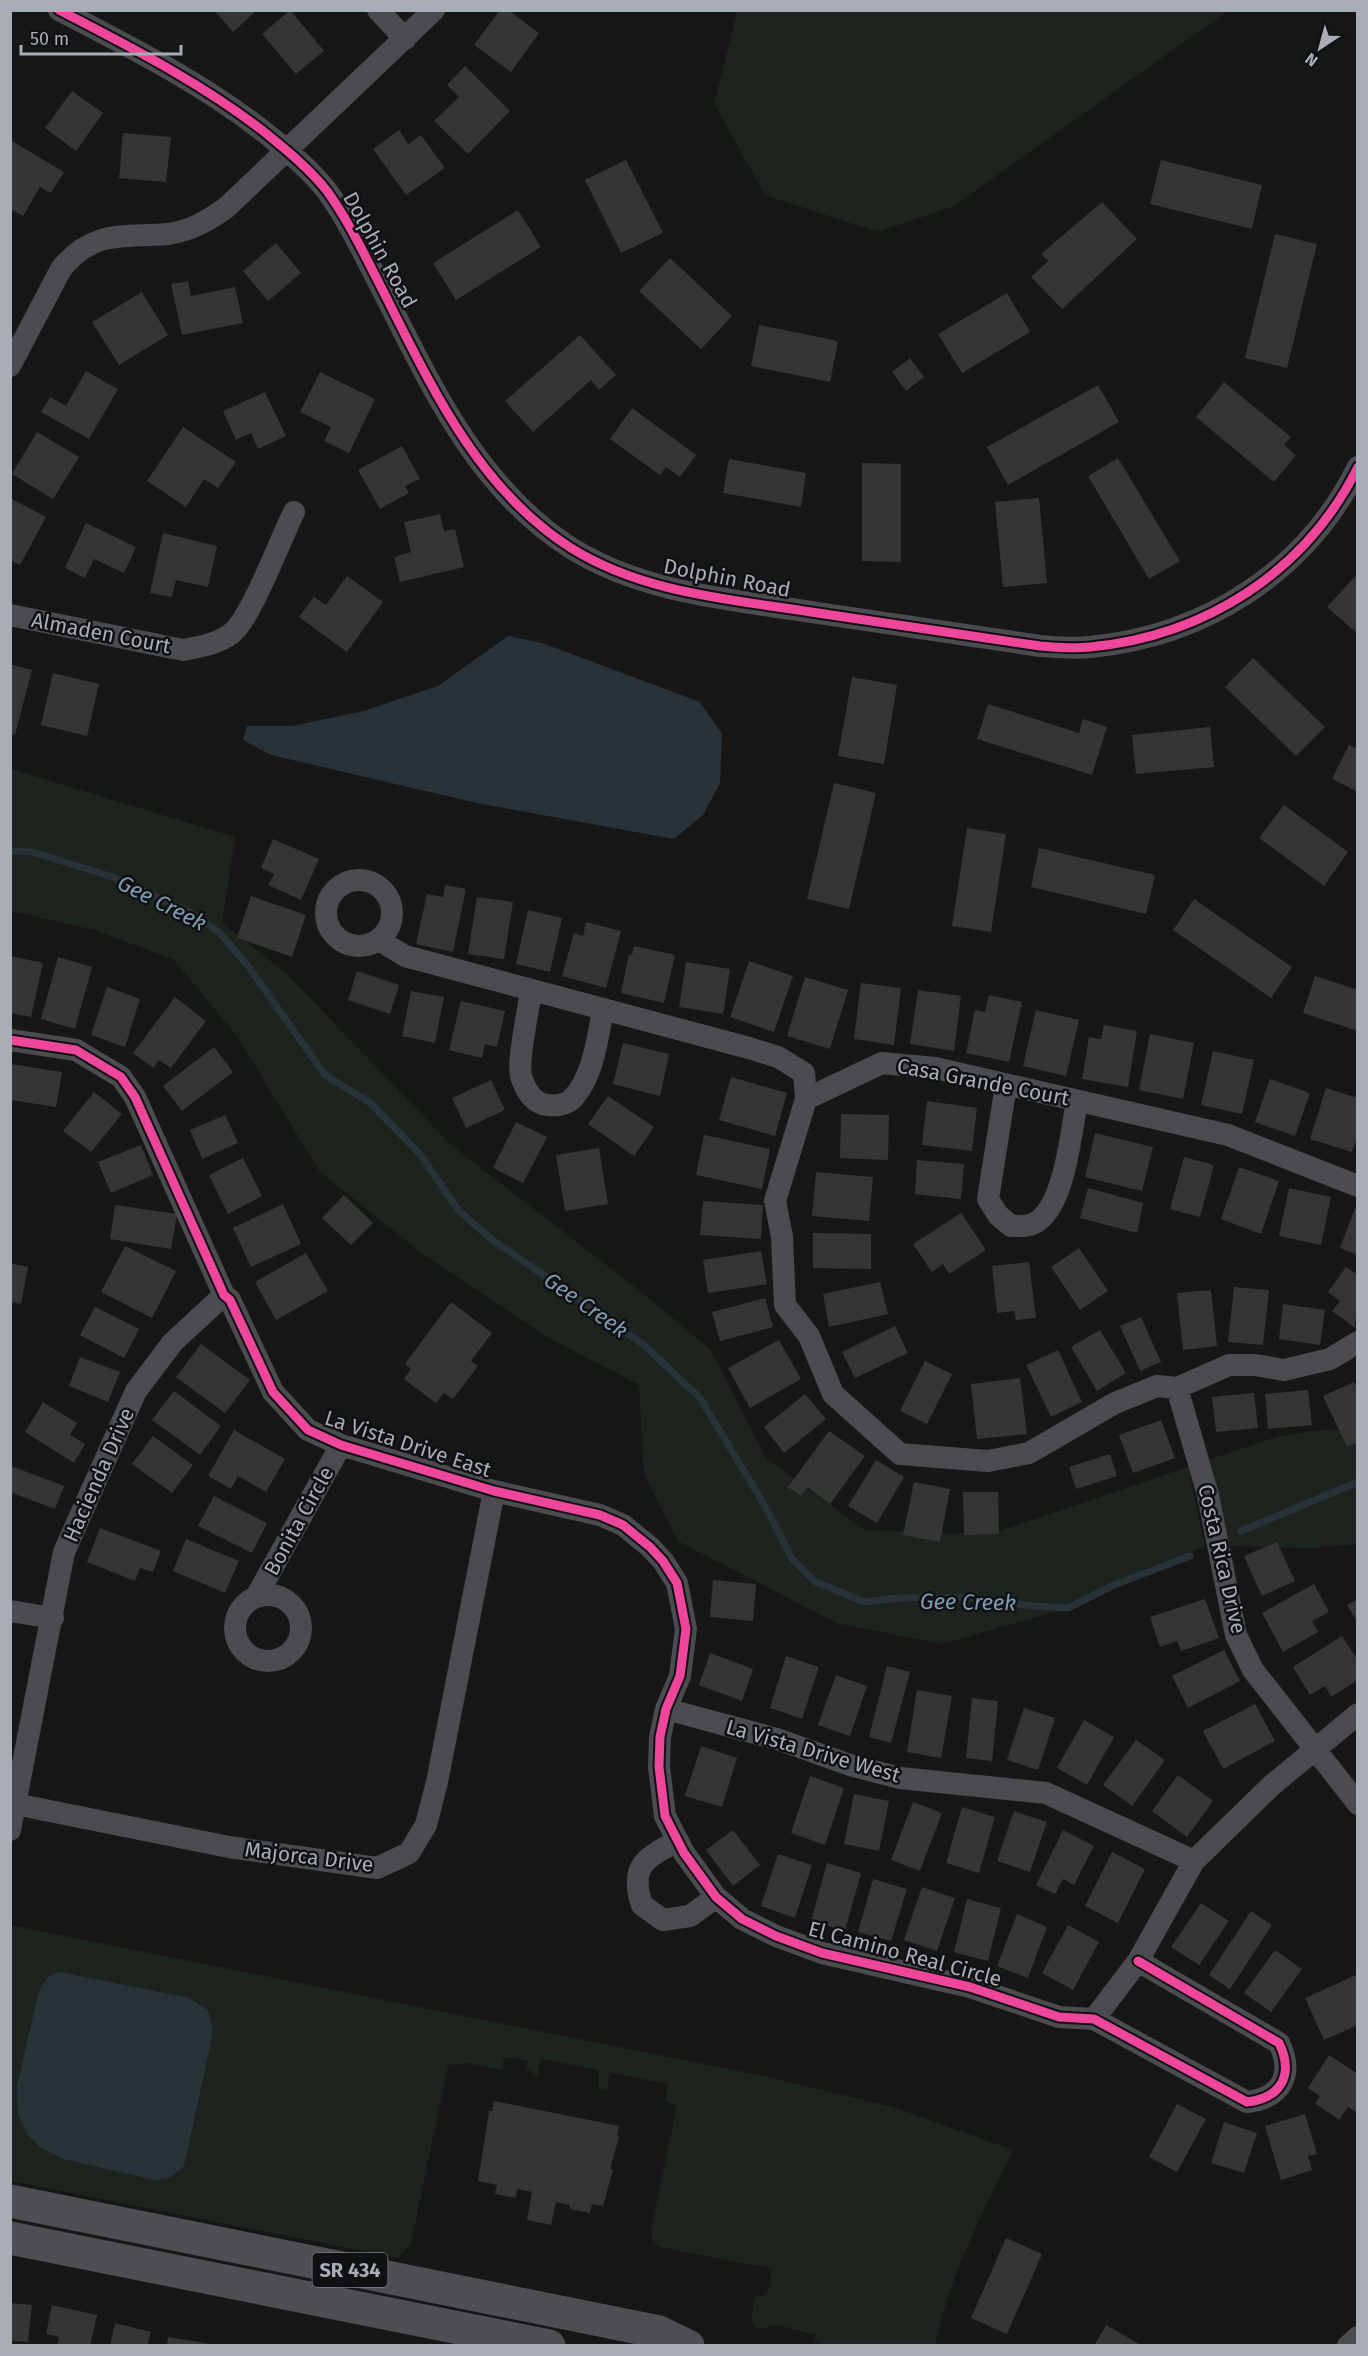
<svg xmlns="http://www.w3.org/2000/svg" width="1368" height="2356" font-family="'Fira Sans',sans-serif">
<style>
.green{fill:#1d241e}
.water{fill:#2a3239}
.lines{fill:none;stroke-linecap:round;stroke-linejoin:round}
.stream{stroke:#2a3239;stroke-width:7}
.building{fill:#353536}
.minor{stroke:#4b4c50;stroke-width:22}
.primary{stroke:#4d4f52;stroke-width:33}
.cycleway-casing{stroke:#111113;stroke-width:13}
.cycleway{stroke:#ed469a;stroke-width:9}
.labels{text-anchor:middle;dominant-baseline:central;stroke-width:5;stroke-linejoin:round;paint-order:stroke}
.shield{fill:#111113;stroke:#7b7e86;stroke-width:1.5}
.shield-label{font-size:20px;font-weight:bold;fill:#a8adb8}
.street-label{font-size:21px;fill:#a8adb8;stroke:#111113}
.water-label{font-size:22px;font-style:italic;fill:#7f9bb3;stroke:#111113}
</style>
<rect width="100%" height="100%" fill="#171717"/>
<path class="green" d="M737,11V10L1228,11L952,207L878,232L765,195L714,103Z
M11,769L235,837L222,923L288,975L451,1145L650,1299L710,1349L766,1458L865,1530L990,1534L1188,1467L1205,1546L1086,1603L942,1644L836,1623L678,1541L644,1475L639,1385L549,1338L419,1251L320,1172L237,1036L174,960L95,930L11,911Z
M1332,1429L1357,1433V1544L1315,1548L1230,1546L1210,1459L1279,1436Z
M10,1925L764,2076L893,2107L1013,2150C982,2214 949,2276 935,2346L822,2345L814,2340L816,2335L778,2325L757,2329L752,2320L754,2297L767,2295L773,2269L660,2247L653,2240L651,2231L677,2106L666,2100L668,2084L611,2073L607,2089L602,2091L599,2087V2070L541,2059L538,2075L535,2076L527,2068V2061L504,2057L501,2070L467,2063L448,2065L411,2243L398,2258L11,2181Z"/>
<path class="water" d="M508,636L542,643L700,702L722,734L720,783L703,815L674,839L477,803L271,755L243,740L247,726H292L364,711L438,686Z
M59,1972L189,1998L208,2010L212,2025L211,2042L184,2166L169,2178L154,2180L64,2159L41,2148L27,2134L18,2114L17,2086L39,1991L48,1977Z"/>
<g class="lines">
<path class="stream" d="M10,851L32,852L113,877L192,913L220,933L248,966L325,1075L369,1102L420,1154L459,1211L490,1238L644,1345L700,1398L765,1506L792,1559L814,1581L864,1602L899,1598L974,1597L1033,1606L1068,1608L1114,1585L1190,1556
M1241,1531L1358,1482"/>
</g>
<path class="building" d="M214,10H257L233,32Z
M290,10L324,51L296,74L262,34Z
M500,10H508L539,33L511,72L474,45Z
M465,66L510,111L468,154L434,121L459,97L447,85Z
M72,91L103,113L76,151L45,128Z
M399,130L408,144L421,135L445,168L406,195L373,149Z
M123,133L171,137L166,182L119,178Z
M10,140L64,172L51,193L40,187L23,216L10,209Z
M626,160L663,233L621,253L585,180Z
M1161,160L1262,185L1252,229L1150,204Z
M1102,202L1137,239L1062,309L1031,277L1048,261L1041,254Z
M518,210L541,247L456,300L433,263Z
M1275,234L1317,244L1287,368L1245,358Z
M276,243L301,273L268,301L243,271Z
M670,258L732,316L701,349L639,291Z
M188,281L191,296L235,287L243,323L182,335L171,284Z
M142,292L168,335L119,365L92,322Z
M1007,293L1030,332L962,373L938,334Z
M759,325L838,341L830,382L751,366Z
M580,335L616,375L599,390L591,380L533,432L505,401Z
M910,358L924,377L906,391L892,372Z
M86,371L118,389L89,439L41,412L50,397L66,406Z
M320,372L375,399L349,453L324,441L331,427L300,412Z
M1224,382L1291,437L1284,445L1296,455L1274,482L1196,417Z
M1098,385L1119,422L1008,485L987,447Z
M265,392L286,436L258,449L251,433L236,440L223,411Z
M632,408L696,455L680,477L666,467L660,475L610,439Z
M183,427L236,462L218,488L204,479L186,507L147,481Z
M37,432L79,457L53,499L12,474Z
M402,446L420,479L405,486L409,493L380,509L358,470Z
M1118,458L1180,561L1149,579L1088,476Z
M729,459L806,473L801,507L723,493Z
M862,463L901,464V562L862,561Z
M10,498L46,517L20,565L10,560Z
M1039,498L1047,583L1003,587L995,502Z
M440,514L444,531L455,529L464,567L400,582L394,557L411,552L404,522Z
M86,523L136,547L124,573L94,559L85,578L65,568Z
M163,533L217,546L208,587L176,580L172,597L150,593Z
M1358,573V634L1327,607Z
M347,576L383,602L347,652L299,617L314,597L326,605Z
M1253,658L1325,727L1296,756L1225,687Z
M10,664L32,670L15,735L10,734Z
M53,673L99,684L87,736L41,725Z
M852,677L897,685L884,764L838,756Z
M988,704L1079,733L1083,719L1107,727L1092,775L977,739Z
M1210,727L1214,767L1136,774L1132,735Z
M1349,745L1358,749V792L1332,779Z
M834,783L876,793L849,909L807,899Z
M1284,805L1348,852L1324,886L1259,838Z
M967,828L1006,834L991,932L952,926Z
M273,839L319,859L301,900L268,885L274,874L261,868Z
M1039,848L1155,875L1146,914L1031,887Z
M445,885L466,889L453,952L416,944L427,894L443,897Z
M251,896L306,915L292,957L237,938Z
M477,897L513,902L504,959L468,954Z
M1194,899L1292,967L1271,998L1173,930Z
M528,910L562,918L550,972L516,964Z
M586,922L621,931L606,988L562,976L574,933L583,936Z
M634,946L675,955L664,1003L621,993L629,954L632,955Z
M10,956L43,963L31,1017L10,1013Z
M58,957L92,967L75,1029L41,1019Z
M749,961L793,976L774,1032L730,1017Z
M686,962L730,969L723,1014L679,1007Z
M357,971L399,985L390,1014L348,1000Z
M1315,976L1358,990V1031L1303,1013Z
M805,977L848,990L830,1049L787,1036Z
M861,983L901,988L894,1045L854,1039Z
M107,987L140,999L125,1047L91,1035Z
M918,990L961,996L954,1051L910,1044Z
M411,991L444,997L435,1043L402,1036Z
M989,995L1022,1002L1009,1062L966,1053L975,1010L985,1012Z
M175,997L206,1021L171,1068L159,1060L153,1068L133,1053Z
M461,1001L505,1011L497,1047L485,1044L482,1058L449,1050Z
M1036,1010L1079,1020L1066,1076L1023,1066Z
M1104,1025L1137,1031L1128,1087L1082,1079L1089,1037L1101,1039Z
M1150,1034L1194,1043L1183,1099L1139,1090Z
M623,1043L669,1054L660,1096L613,1084Z
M214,1047L233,1072L182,1111L163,1086Z
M1213,1051L1254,1060L1242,1114L1201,1105Z
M10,1064L62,1072L56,1107L10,1100Z
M731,1077L787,1093L775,1136L719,1120Z
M1270,1079L1310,1093L1295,1136L1255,1122Z
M491,1080L505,1110L466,1128L452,1098Z
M1326,1088L1358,1098V1134L1352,1152L1310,1139Z
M94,1092L122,1114L91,1152L63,1131Z
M608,1096L654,1127L634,1156L588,1124Z
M927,1101L977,1108L972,1151L922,1145Z
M841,1114L889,1115L888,1160L840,1158Z
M225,1115L238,1143L202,1159L190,1130Z
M516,1122L547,1137L523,1183L493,1168Z
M1095,1133L1153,1147L1142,1191L1085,1177Z
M704,1135L770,1149L762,1189L696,1175Z
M141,1145L153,1175L111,1193L98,1162Z
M599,1148L608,1204L565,1211L556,1155Z
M1184,1157L1214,1165L1200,1217L1170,1209Z
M243,1158L262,1196L228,1214L209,1175Z
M917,1160L964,1164L961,1199L915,1194Z
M1239,1167L1279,1181L1261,1234L1221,1219Z
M816,1172L873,1177L869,1221L812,1216Z
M1088,1188L1143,1203L1137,1233L1080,1218Z
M1289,1188L1331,1197L1321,1245L1279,1236Z
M344,1195L373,1223L351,1245L322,1218Z
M703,1201L763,1205L761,1239L700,1235Z
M283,1204L301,1244L251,1267L233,1228Z
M115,1205L177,1214L171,1249L110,1239Z
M1355,1208L1358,1209V1255L1340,1248Z
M961,1213L986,1250L949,1274L943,1264L932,1272L913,1244Z
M813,1233L871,1234V1269L813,1268Z
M125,1246L176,1271L152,1318L101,1292Z
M1079,1248L1108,1291L1080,1310L1051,1267Z
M761,1251L767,1284L708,1293L703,1260Z
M306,1253L328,1291L276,1320L255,1282Z
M1029,1262L1036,1318L1016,1320L1014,1311L997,1313L992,1266Z
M10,1263L28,1267L21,1304L10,1302Z
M1346,1267L1358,1275L1355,1328L1332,1311L1340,1301L1328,1292Z
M880,1282L888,1314L829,1327L823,1294Z
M1234,1287L1269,1290L1263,1345L1228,1342Z
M1211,1290L1217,1346L1183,1350L1177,1293Z
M765,1298L773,1327L720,1341L712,1312Z
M451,1302L492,1333L471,1361L478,1366L453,1399L444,1393L436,1403L404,1379L411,1369L405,1364Z
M1283,1304L1325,1310L1320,1345L1279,1339Z
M95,1307L139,1329L124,1358L80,1335Z
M1141,1317L1161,1362L1140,1371L1120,1326Z
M895,1326L908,1353L855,1378L842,1352Z
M1100,1330L1126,1373L1097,1391L1071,1347Z
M779,1340L801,1379L750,1408L728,1368Z
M201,1344L250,1380L225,1413L176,1377Z
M1058,1350L1082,1402L1051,1417L1026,1365Z
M80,1357L120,1372L108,1402L69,1386Z
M925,1361L952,1374L927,1424L900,1411Z
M1020,1378L1027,1434L977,1439L971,1384Z
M1354,1382L1358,1390V1442L1347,1447L1323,1396Z
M1308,1390L1312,1425L1268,1429L1265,1394Z
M174,1391L221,1426L200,1455L152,1420Z
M1254,1393L1258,1428L1216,1432L1212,1397Z
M805,1394L826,1419L784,1453L764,1427Z
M43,1402L77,1423L70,1435L85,1444L74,1463L25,1432Z
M1161,1420L1175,1458L1133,1473L1119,1435Z
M234,1430L285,1459L266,1492L238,1476L231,1489L208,1476Z
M829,1431L865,1456L830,1504L807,1487L801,1496L788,1487Z
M153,1436L193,1465L172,1493L132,1464Z
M1110,1454L1117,1476L1076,1489L1069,1467Z
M876,1460L904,1477L877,1523L848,1506Z
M11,1466L64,1486L55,1509L10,1492Z
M914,1482L950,1489L940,1542L903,1535Z
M963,1492H998L999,1534L964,1535Z
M214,1496L267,1523L252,1553L198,1526Z
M100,1528L161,1551L153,1572L140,1568L135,1581L87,1562Z
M186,1539L239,1561L225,1593L173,1571Z
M1277,1542L1295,1581L1262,1596L1244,1556Z
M713,1580L756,1584L753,1621L710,1617Z
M1314,1584L1329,1612L1312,1621L1318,1632L1283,1652L1262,1613Z
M1205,1599L1219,1638L1181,1651L1177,1641L1160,1647L1150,1617Z
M1358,1599V1623L1347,1605Z
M1342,1636L1358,1661V1680L1331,1697L1325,1686L1310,1695L1293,1667Z
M1224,1650L1240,1681L1188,1708L1172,1676Z
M710,1653L753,1669L742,1701L699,1685Z
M786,1656L819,1667L802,1719L770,1708Z
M887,1666L910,1672L891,1743L869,1737Z
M836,1675L867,1686L850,1736L818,1725Z
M917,1690L952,1696L941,1758L907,1752Z
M972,1698L998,1701L992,1761L966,1758Z
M1255,1704L1275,1741L1223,1769L1203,1731Z
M1024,1708L1055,1718L1038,1770L1007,1760Z
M1084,1720L1114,1737L1087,1785L1057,1768Z
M1136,1740L1165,1760L1132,1806L1103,1785Z
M701,1746L737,1758L722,1807L685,1796Z
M1178,1775L1213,1801L1187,1837L1152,1811Z
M810,1776L844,1788L825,1845L791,1833Z
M854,1794L889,1801L879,1851L844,1844Z
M913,1802L942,1813L920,1871L891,1860Z
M962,1807L995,1817L979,1873L946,1863Z
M1014,1811L1047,1822L1030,1872L997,1861Z
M733,1830L760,1865L733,1886L706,1850Z
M1063,1830L1094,1846L1074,1885L1063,1879L1055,1894L1036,1885Z
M1112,1852L1145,1869L1118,1923L1085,1906Z
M778,1854L812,1865L795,1918L761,1906Z
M827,1863L861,1873L845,1931L811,1921Z
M873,1879L907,1889L891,1941L858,1932Z
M922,1887L955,1898L937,1951L904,1940Z
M967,1899L1001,1908L988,1961L954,1952Z
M1201,1903L1229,1921L1199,1965L1171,1947Z
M1251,1911L1272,1925L1230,1989L1209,1975Z
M1017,1914L1047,1927L1028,1978L997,1966Z
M1068,1925L1099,1942L1073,1990L1042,1973Z
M1275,1950L1302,1969L1271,2012L1244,1993Z
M1356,1975L1358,2025L1324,2040L1305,1998Z
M1329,2055L1358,2074V2113L1348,2107L1339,2120L1315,2103L1320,2096L1308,2088Z
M494,2101L619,2126L617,2136L619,2137L610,2169L613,2170L603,2206L592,2204L590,2213L570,2209V2205L556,2202L551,2225L527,2220L532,2192L517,2189L516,2198L495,2194L497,2185L478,2181L489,2111H492Z
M1177,2104L1206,2119L1177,2172L1149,2157Z
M1305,2114L1317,2154L1308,2156L1312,2170L1281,2180L1265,2126Z
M1224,2122L1257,2133L1244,2173L1211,2163Z
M1006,2238L1042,2254L1007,2334L971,2318Z
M10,2303L32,2305L28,2342L10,2341Z
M52,2305L97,2315L90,2346H57L59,2337L46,2334Z
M115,2323L151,2332L147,2346H110Z
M1106,2325L1143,2346H1094Z
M168,2337L211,2344V2346H167Z"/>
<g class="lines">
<path class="minor" d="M59,10C130,47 200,82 263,131C285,149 309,168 327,191C348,220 363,252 379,283C429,381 475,487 571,548C643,593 729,599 811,612C887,623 963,635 1040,646C1056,647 1073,649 1090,647C1205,636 1306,572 1358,467
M378,10L405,39
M10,366L61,269C93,229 124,238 168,234C191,231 209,220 227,207L434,10
M10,615L183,650C200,647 218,644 232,633C251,618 281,538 294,512
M326 913a33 33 0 1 1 66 0a33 33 0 1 1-66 0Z
M379,940L405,956L749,1048L778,1057L804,1073L806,1099L775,1201L782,1237L785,1305L809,1336L833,1394L900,1454L988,1461L1029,1453L1115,1403L1157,1386L1177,1388L1229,1365H1255L1284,1370L1330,1359L1358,1342
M531,990C529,1008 517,1061 521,1076C525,1089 532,1103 547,1105C555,1106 566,1105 572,1099C593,1078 598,1037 603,1009
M10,1040L76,1050L121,1077L135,1097L224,1295L230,1300L273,1392L308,1430L341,1445L494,1491L600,1515L623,1525L650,1547L663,1561L677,1583L686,1629L680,1676L666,1709L660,1737L659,1767L665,1816L684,1853L716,1897L742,1919L776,1936L822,1953L970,1987L1059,2017L1094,2019L1247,2102C1282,2098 1294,2074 1279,2043L1138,1961
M1006,1085L988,1199L998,1215L1011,1226C1021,1226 1030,1227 1038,1221C1065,1202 1071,1132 1077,1101
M806,1099L882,1063L935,1068L1228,1135L1358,1186
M1177,1388L1208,1495L1236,1635L1253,1670L1358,1804
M235 1628a33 33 0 1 1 66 0a33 33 0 1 1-66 0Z
M256,1597L341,1445
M10,1611L53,1618
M666,1709L777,1739L850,1765L900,1778L1046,1793L1194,1861
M10,1803L229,1847L377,1868L409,1853L426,1825L437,1782L494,1491
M10,1830L64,1552L136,1391L173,1342L224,1295
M678,1841C645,1857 629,1867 642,1905L663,1920L690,1916L716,1897
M1094,2019L1138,1961L1194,1861L1272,1785L1358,1714
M1348,2346L1358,2337"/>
<path class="primary" d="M10,2201L659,2332L688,2346
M10,2238L549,2346"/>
<g class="cycleway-casing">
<path id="cycleway" d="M59,10C130,47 200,82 263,131C285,149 309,168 327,191C348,220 363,252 379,283C429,381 475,487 571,548C643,593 729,599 811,612C887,623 963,635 1040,646C1056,647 1073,649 1090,647C1205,636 1306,572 1358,467
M10,1040L76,1050L121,1077L135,1097L224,1295L230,1300L273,1392L308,1430L341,1445L494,1491L600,1515L623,1525L650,1547L663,1561L677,1583L686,1629L680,1676L666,1709L660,1737L659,1767L665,1816L684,1853L716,1897L742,1919L776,1936L822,1953L970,1987L1059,2017L1094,2019L1247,2102C1282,2098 1294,2074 1279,2043L1138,1961"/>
</g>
<use href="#cycleway" class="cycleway"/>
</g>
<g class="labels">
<rect class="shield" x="312.5" y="2253" width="75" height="34" rx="4.5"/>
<g class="shield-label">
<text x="350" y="2270">SR 434</text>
</g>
<g class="street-label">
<text transform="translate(380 250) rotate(61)">Dolphin Road</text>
<text transform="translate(727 578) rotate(11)">Dolphin Road</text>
<text transform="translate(101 633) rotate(11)">Almaden Court</text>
<text transform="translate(983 1082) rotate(11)">Casa Grande Court</text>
<text transform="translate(408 1444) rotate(18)">La Vista Drive East</text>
<text transform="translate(99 1475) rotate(-66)">Hacienda Drive</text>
<text transform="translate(299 1521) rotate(-61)">Bonita Circle</text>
<text transform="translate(1222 1559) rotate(77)">Costa Rica Drive</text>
<text transform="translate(813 1751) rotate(16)">La Vista Drive West</text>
<text transform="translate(309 1857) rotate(7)">Majorca Drive</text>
<text transform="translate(905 1954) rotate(15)">El Camino Real Circle</text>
</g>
<g class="water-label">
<text transform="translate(162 903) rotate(27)">Gee Creek</text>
<text transform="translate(586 1305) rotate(35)">Gee Creek</text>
<text transform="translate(968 1602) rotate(1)">Gee Creek</text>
</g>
</g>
<rect width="1368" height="2356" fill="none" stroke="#a8adb8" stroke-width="24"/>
<g transform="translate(1320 48) rotate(216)" stroke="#111113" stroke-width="4.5" paint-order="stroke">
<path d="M0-4.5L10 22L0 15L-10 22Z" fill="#a8adb8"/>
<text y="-9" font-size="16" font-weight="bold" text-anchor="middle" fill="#a8adb8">N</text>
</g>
<path d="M21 45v9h160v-9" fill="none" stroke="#a8adb8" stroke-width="3"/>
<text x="30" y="45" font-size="18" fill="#a8adb8" stroke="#111113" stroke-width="4.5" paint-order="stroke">50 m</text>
</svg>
